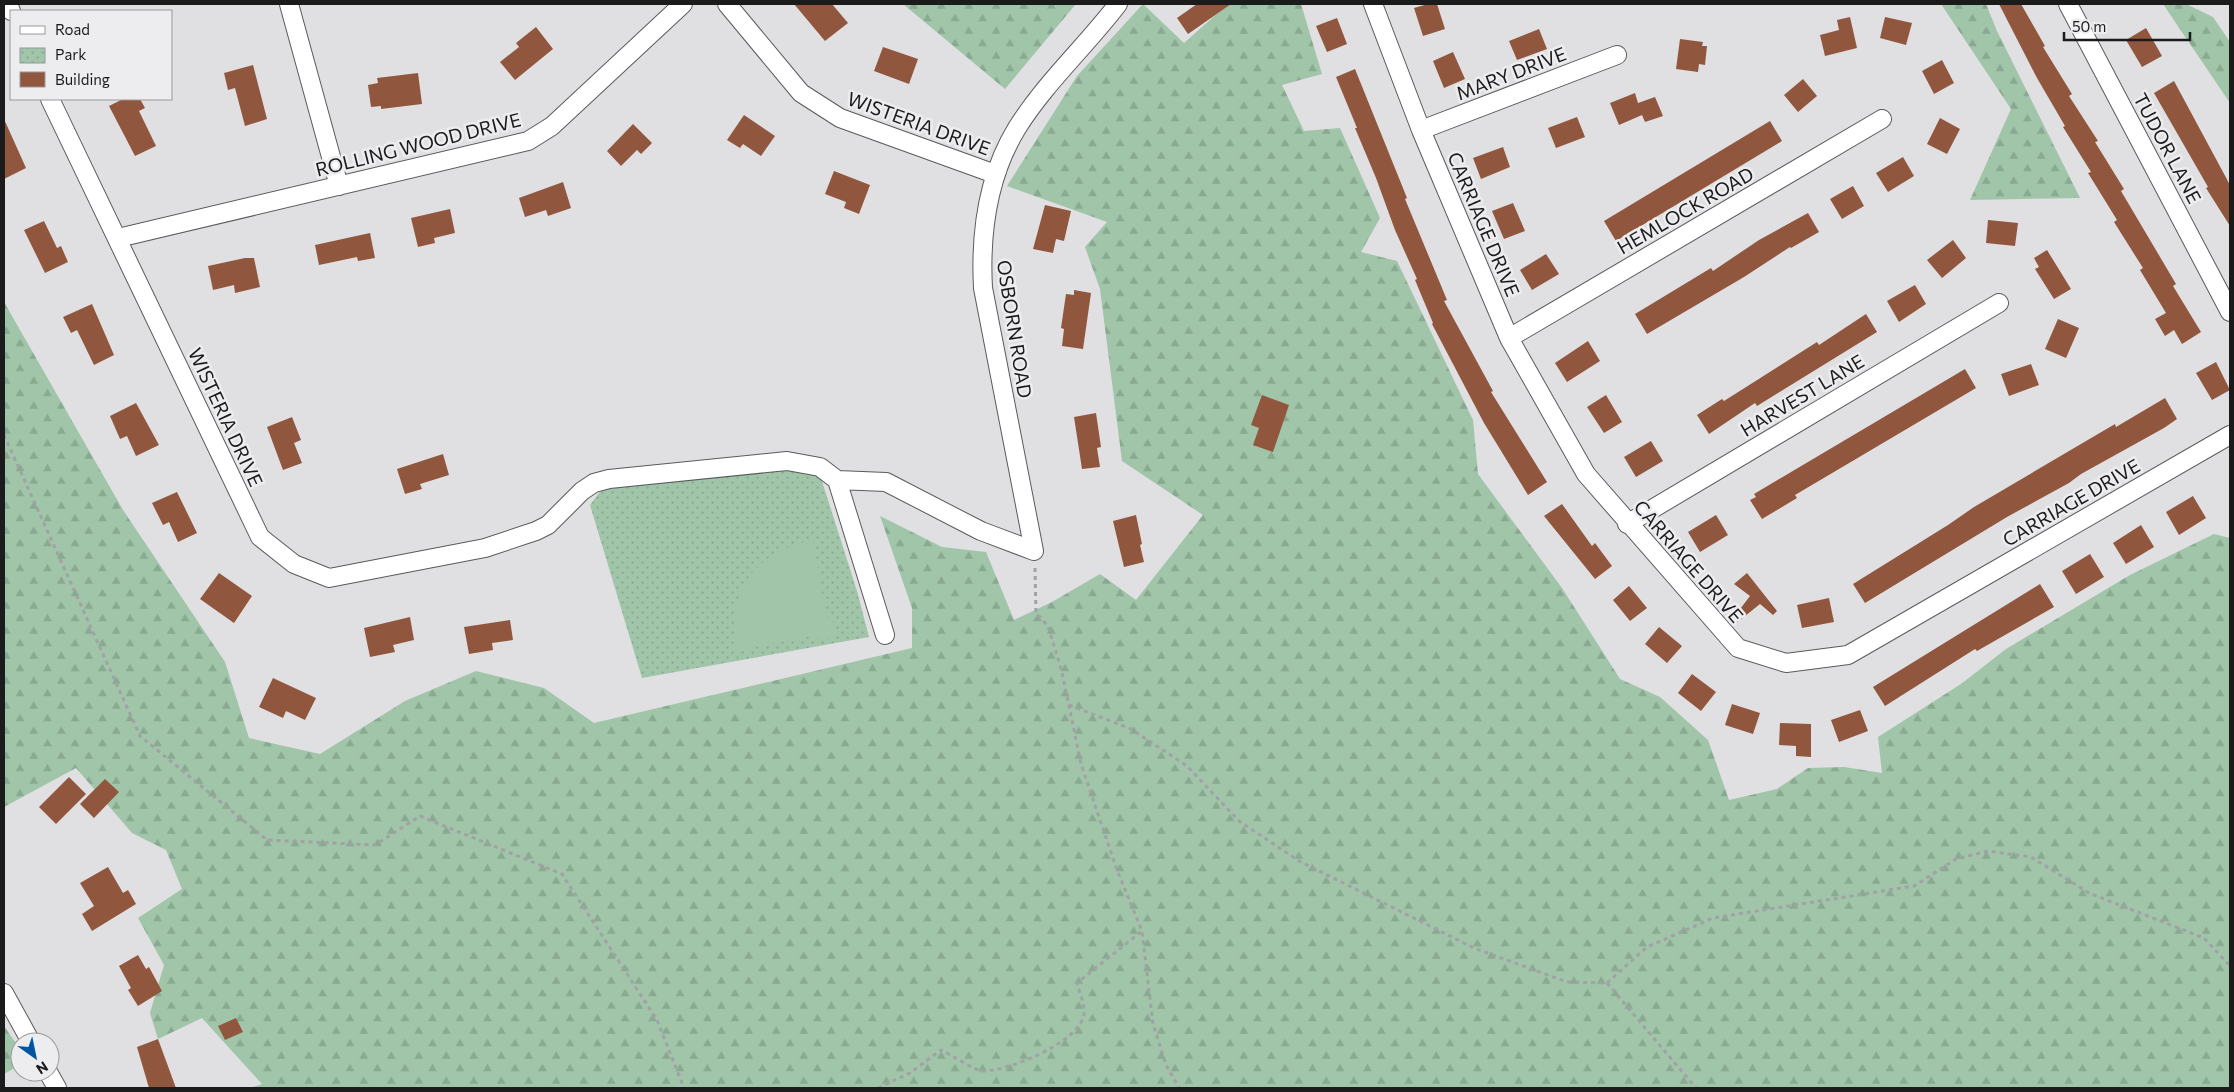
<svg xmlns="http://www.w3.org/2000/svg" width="2234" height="1092" font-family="Commissioner,sans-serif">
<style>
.forest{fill:url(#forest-firs)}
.park{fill:url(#park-dots)}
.garden{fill:#a0c5a9}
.building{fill:#91573e}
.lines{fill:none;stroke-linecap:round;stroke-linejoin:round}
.minor-casing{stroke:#5a5a5c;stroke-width:20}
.path{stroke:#a2a1a4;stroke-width:3;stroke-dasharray:4 4;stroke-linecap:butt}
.minor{stroke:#fff;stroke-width:18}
.labels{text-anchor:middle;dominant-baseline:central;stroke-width:5;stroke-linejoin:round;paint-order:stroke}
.street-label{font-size:19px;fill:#1b1b1c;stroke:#edecef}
</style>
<defs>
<pattern id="forest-firs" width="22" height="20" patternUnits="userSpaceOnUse" patternTransform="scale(1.25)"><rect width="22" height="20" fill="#a0c5a9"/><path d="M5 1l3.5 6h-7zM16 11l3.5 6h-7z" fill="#89a991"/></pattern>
<pattern id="park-dots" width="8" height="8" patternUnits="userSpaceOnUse" patternTransform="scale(1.25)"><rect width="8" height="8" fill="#a0c5a9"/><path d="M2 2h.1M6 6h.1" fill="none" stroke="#89a991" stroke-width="1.8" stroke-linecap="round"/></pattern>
</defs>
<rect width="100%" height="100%" fill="#e0dfe2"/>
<path class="forest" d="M903,4H1076L1005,89Z
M1143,4L1184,43L1228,4H1301L1322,74L1282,85L1304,131L1340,128L1380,218L1361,252L1397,261L1473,420L1478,474L1562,588L1620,679L1660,697L1708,740L1729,800L1777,789L1808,768L1844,767L1882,773L1878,737L1961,684L2006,649L2130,575L2214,534L2230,538V1088H250L262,1084L202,1018L158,1039L150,1013L164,965L138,918L182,889L166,850L132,833L76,768L4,807V302L123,510L225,662L249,738L320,754L405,701L476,671L544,688L594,723L912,648V608L880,516L942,547L986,552L1014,620L1052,602L1100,574L1136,600L1203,515L1122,461L1100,289L1085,247L1107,222L1007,186L1077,76Z
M1941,4H1986L1997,31L2080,198L1970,200L2011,109Z
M2163,4H2186L2213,17L2230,42V103Z
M4,1026L20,1049V1065L4,1074Z"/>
<path class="park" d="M804,467L820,475L857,591L869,637L642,678L590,505L599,493L614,484Z"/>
<path class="garden" d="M813,540L826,615L835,624V633C828,640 822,641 812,636L736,651C726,591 754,552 813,540Z"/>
<path class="building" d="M794,4H832L848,23L825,41Z
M1197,4H1231L1188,34L1177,18Z
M1428,4H1437L1445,29L1423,36L1414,8Z
M1999,4H2021L2045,46L2043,47L2072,94L2069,96L2098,141L2095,142L2124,189L2121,191L2176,284L2173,286L2201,332L2182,344L2174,330L2165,336L2155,319L2166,313L2140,270L2143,268L2114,222L2117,220L2088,173L2091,172L2063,127L2065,126L2037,78Z
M1850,17L1857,48L1825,56L1820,35L1839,30L1837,20Z
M1885,17L1912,23L1906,45L1880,38Z
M1337,18L1347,44L1327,52L1316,26Z
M536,27L553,49L515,80L500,62L519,47L516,43Z
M2146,28L2162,56L2142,67L2126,40Z
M1539,29L1547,49L1517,60L1509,41Z
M1680,39L1703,42L1702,46H1707L1705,65L1699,64L1698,72L1676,69Z
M883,47L918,59L909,84L874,71Z
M1453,52L1465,79L1444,88L1433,61Z
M1942,60L1954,83L1934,94L1922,71Z
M253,65L267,119L245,126L235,88L228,90L224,73Z
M1355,69L1407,198L1405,199L1447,300L1444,301L1493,391L1491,392L1547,482L1528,495L1484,423L1432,324L1433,323L1415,280L1417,279L1395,230L1376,178L1355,128H1357L1336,77Z
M418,73L422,104L381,109V106L371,107L368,85L378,83L377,78Z
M1803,79L1817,96L1798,112L1784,95Z
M2174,81L2230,185V226L2206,188L2208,187L2154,93Z
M1635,93L1638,103L1655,97L1663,116L1645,122L1642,115L1619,125L1610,103Z
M123,99H140L145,108L139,111L156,146L135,156L109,106Z
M744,115L775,136L761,156L743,144L740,148L727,140Z
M1577,117L1585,137L1556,148L1548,128Z
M1940,118L1960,129L1947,154L1927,144Z
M4,119L26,168L4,179Z
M1770,121L1782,141L1616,241L1604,221Z
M633,124L652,143L641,154L637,150L621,166L607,151Z
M1503,147L1510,167L1481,179L1473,158Z
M1903,157L1914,176L1888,192L1876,173Z
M834,171L870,185L859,214L844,208L846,202L825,194Z
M563,182L571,208L548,216L546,210L525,217L519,198Z
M1853,186L1864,206L1842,219L1830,199Z
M1513,203L1525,231L1504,239L1492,211Z
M1045,205L1071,211L1064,241L1056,239L1053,253L1033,249Z
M450,209L455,233L434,238L435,243L418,247L411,218Z
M1808,213L1819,232L1791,248L1790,247L1744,277L1647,334L1635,314L1711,268L1713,271L1759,240Z
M1988,220L2018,223L2015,246L1986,243Z
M44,221L57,248L61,246L68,262L45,273L24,230Z
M370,233L375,258L358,261L357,257L319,265L315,245Z
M1953,240L1966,258L1942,278L1927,260Z
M2047,250L2071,289L2054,299L2035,269L2039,267L2034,258Z
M1546,254L1559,274L1532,290L1520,270Z
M245,258H254L260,287L235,293L234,285L213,290L208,266Z
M1915,285L1926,304L1899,322L1887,301Z
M1074,290L1091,293L1083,349L1062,346L1064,329L1061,328L1066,294L1074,295Z
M92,304L114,355L94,365L77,330L71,333L63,317Z
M1866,314L1877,332L1757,406L1755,403L1709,434L1697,415L1722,399L1724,401L1817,342L1819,345Z
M2058,319L2079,328L2066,358L2045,349Z
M1588,341L1600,361L1567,382L1555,363Z
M2216,362L2230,390L2212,400L2196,373Z
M2031,364L2039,385L2009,396L2001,374Z
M1965,369L1976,388L1795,495L1797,498L1762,519L1750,500L1756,497L1754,494Z
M1262,395L1289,405L1273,452L1253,445L1259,428L1251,425Z
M1606,395L1622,422L1604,433L1587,407Z
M2165,398L2177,419L2164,428L2081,474L2069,483L2007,517L1865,603L1853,584L1948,525L1974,507L2115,424L2116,427Z
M136,403L159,445L136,456L127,436L120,439L110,416Z
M1096,413L1101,447L1097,448L1100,467L1082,469L1074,417Z
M292,417L301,440L294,443L302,463L283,470L267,427Z
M1651,441L1663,461L1636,477L1624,457Z
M443,454L449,475L420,484L422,489L405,494L397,469Z
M177,492L197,533L178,542L169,522L163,525L152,503Z
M2193,496L2206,518L2179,535L2166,512Z
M1562,504L1592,546L1595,543L1612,566L1595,579L1544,516Z
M1136,515L1142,544L1140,545L1144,562L1124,567L1113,521Z
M1716,515L1728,535L1700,552L1688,532Z
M2141,525L2154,547L2126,564L2113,543Z
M2090,554L2104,577L2076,594L2062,571Z
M219,573L252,596L234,623L200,599Z
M1747,573L1777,611L1773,615L1760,604L1734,625L1731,621L1750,596L1734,584Z
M2040,584L2054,607L1977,651L1975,649L1885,706L1873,687Z
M1629,586L1647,608L1630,621L1613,600Z
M1829,598L1834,622L1802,628L1797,605Z
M410,617L414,640L393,645L395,652L370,657L364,628Z
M510,620L513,640L492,643L493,650L469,654L464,627Z
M1659,627L1682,646L1667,663L1645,644Z
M1692,674L1716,692L1701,711L1678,693Z
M273,678L316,698L305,720L286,711L283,718L259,707Z
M1732,704L1760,713L1753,734L1725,725Z
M1860,710L1868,731L1839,742L1831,720Z
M1780,723L1811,724V757L1796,756V746L1779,745Z
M69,777L86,794L56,824L39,807Z
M105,779L119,792L94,818L80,804Z
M108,867L123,893L128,890L136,904L92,931L82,914L94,906L80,883Z
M138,955L146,969L149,967L162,991L138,1006L128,990L131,988L119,966Z
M236,1018L243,1032L225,1040L218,1026Z
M158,1039L176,1088H149L137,1047Z"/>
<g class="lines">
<g class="minor-casing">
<path id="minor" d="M8,4L11,11
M289,4L339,186
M727,4L801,93L840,118L995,174
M1373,4L1421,130L1509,338L1586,474L1738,648L1786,663L1848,655L2230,435
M2068,4L2230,312
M50,99L260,537L294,564L329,578L485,548L536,531L548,525L582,491L594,483L609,479L787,461L820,467L837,480
M1421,130L1617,55
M118,238L528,141L552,126L683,4
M1509,338L1882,119
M1627,524L1999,303
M1034,551L983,288C980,232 987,177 1017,128C1045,83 1086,46 1118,4
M885,635L837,480L886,482L981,531L1034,551
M4,993L31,1042
M48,1072L57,1088"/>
</g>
<path class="path" d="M4,435L140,736L267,840L375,845L420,816L562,874L657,1020L684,1088
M1035,568L1036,613L1048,626L1062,672L1081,764L1117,870L1142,931L1153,1024L1166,1065L1179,1088
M1069,705L1131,729L1187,766L1239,821L1299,861L1474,948L1567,982L1607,983L1647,947L1713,918L1914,886L1956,859L1988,851L2031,857L2089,893L2204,938L2230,966
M1607,983L1696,1088
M878,1088L910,1073L941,1050C950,1054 974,1070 982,1071C1007,1072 1083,1041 1084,1013C1085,1004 1079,992 1077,983L1142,931"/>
<use href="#minor" class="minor"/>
</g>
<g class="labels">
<g class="street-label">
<text transform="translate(1511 73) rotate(-21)">MARY DRIVE</text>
<text transform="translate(919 123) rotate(20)">WISTERIA DRIVE</text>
<text transform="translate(418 144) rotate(-14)">ROLLING WOOD DRIVE</text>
<text transform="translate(2168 148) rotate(62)">TUDOR LANE</text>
<text transform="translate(1685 210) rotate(-30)">HEMLOCK ROAD</text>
<text transform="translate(1484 224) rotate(67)">CARRIAGE DRIVE</text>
<text transform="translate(1015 329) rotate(81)">OSBORN ROAD</text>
<text transform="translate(1802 395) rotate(-31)">HARVEST LANE</text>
<text transform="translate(226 417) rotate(65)">WISTERIA DRIVE</text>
<text transform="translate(2071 502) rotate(-30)">CARRIAGE DRIVE</text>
<text transform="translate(1689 561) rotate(49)">CARRIAGE DRIVE</text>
</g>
</g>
<rect width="2234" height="1092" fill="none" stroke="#1b1b1c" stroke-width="10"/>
<rect x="10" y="10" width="162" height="90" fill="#edecef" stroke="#99989b"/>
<rect x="20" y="26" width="25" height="8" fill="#ffffff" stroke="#99989b"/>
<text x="55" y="35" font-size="15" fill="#1b1b1c">Road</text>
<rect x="20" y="48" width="25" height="15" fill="url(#park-dots)" stroke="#99989b"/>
<text x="55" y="60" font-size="15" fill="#1b1b1c">Park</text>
<rect x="20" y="72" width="25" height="15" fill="#91573e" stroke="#99989b"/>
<text x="55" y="85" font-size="15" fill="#1b1b1c">Building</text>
<g transform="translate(35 1057) rotate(147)"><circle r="24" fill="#edecef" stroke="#99989b"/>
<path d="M0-4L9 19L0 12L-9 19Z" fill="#0055a3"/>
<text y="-8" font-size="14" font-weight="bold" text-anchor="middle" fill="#1b1b1c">N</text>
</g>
<path d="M2064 32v8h126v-8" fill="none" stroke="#1b1b1c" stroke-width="2.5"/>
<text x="2072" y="32" font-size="15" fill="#1b1b1c" stroke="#edecef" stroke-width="4" paint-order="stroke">50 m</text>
</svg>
